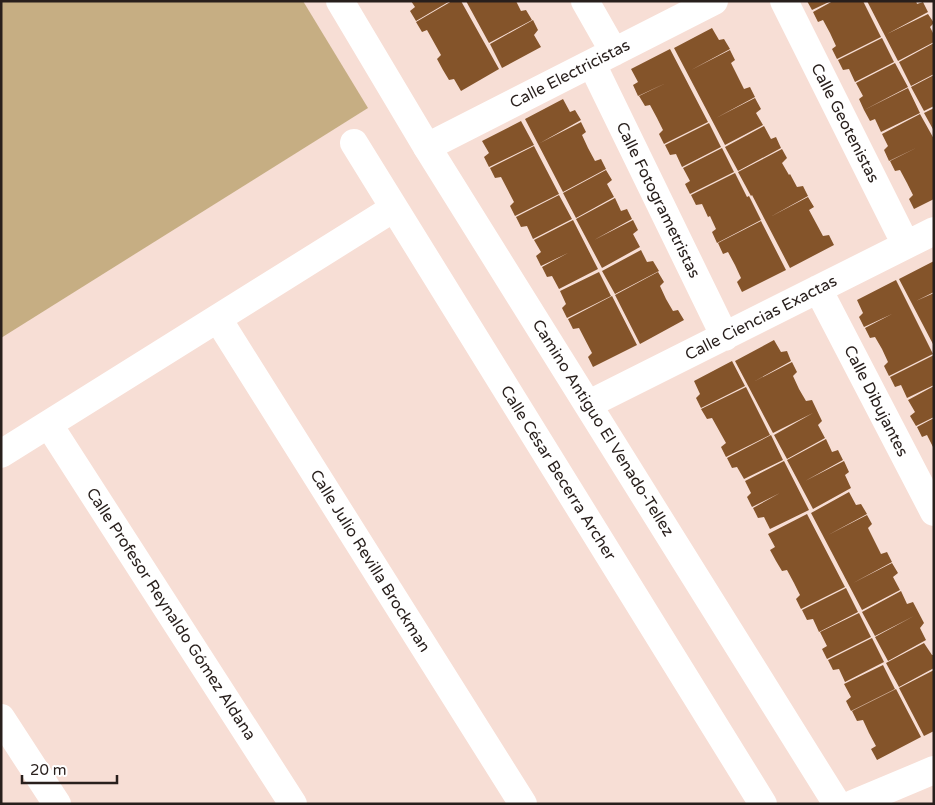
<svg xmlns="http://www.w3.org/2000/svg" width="935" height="805" font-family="'Varela Round',sans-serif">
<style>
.green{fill:#c6ae83}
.building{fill:#84542a}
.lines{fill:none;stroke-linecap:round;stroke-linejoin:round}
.street{stroke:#fff;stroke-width:28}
.secondary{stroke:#fff;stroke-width:28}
.labels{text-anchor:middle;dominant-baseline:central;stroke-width:5;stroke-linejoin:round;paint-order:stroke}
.street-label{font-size:16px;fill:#281f1c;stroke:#fff}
</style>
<rect width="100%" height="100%" fill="#f7ded5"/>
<path class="green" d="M1,1H303L368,108L1,338Z"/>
<path class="building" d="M411,1H450L416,21L410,11L415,7Z
M452,1H461L499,69L461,91L454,79L449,80L443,70L437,59L441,55L427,30L422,32L416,22Z
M466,1H516L521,11L526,10L532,20L489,43Z
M807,1H831L812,10Z
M833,1H863L881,37L837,59L832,49L836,46L830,33L823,20L818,22L813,12Z
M867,1H916L917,4L923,2L928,12L887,34L928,14L934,23L930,27L934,35V42L898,61Z
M533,20L538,30L534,35L541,47L502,68L490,44Z
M712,28L719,40L724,39L730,49L691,70L730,50L735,60L731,63L744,89L750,87L755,97L716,118L755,98L761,109L756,113L763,125L725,145L674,48Z
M882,38L894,62L855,82L849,69L843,70L838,60Z
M934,43V74L911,86L899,62Z
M670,49L708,122L664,144L659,134L663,130L657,118L650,105L645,106L639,96L666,83L638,96L633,85L638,82L631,69Z
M895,63L908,87L864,110L859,99L863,96L856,83Z
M934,75V106L924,111L911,87Z
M908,88L920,113L881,132L875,119L870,121L864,110Z
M563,99L570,112L575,110L581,120L540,143L581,122L586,132L582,135L588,148L595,161L601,159L606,169L563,192L525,119Z
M934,108V131L924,113Z
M920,114L934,139V199L914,209L909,199L913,195L907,183L900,170L895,171L890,161L916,148L889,161L884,150L888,146L882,134Z
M521,121L534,145L489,167L484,157L489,153L482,141Z
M709,123L721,147L682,167L676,154L670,155L665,145Z
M764,126L771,139L776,137L781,148L738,171L725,147Z
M534,146L559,194L515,216L510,206L514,202L501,177L495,178L490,168Z
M722,148L734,172L690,194L685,184L690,181L683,168Z
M782,149L787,158L782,163L789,175L790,174L797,187L803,186L808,196L770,217L808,197L814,207L809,210L823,236L829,235L834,245L790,268L752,195L751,196L738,172Z
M606,170L612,180L607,184L614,197L576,218L563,193Z
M735,173L747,197L749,196L761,220L717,243L712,232L716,229L710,216L708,217L702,204L696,205L691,195Z
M559,195L572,219L533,239L527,226L521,227L516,217Z
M615,198L621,211L627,209L632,219L594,240L633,220L638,230L633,234L640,247L602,268L576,219Z
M573,220L598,269L559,289L552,276L547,277L542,267L568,253L541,266L536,256L541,252L534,240Z
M761,221L786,270L742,292L737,282L741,278L735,265L728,252L723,254L718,243Z
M641,250L647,262L653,261L659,271L615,294L602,271Z
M934,261V292L916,301L934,293V346L899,279Z
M599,272L611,296L567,318L562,308L566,304L560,291Z
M658,272L664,282L660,286L666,299L673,311L678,310L684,320L640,344L615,295Z
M896,280L933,354L889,376L884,366L888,362L882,349L875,337L870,338L865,328L892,314L864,327L859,317L863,313L857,300Z
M612,296L637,345L593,367L588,357L592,353L579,328L573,329L568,319Z
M774,340L781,352L787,351L791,361L753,382L792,362L797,372L793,376L799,389L806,401L812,400L822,421L818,425L825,438L787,459L774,435L813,413L773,433L735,361Z
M934,355V385L907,398L901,385L895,387L890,377Z
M732,361L745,386L701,408L696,398L700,394L694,381Z
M934,386V417L916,426L910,416L915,412L908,400Z
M746,387L770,435L726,457L721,447L726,443L712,418L707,419L701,409Z
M934,418V449L927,435L922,437L917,427Z
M771,435L783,460L744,479L737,467L732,468L727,458Z
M826,439L832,452L838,450L843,460L805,481L844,461L849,472L845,475L851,488L813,509L787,460Z
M784,461L809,510L770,529L764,517L758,518L753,508L780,493L752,507L747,497L751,493L745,481Z
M849,492L856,505L861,504L867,514L828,535L867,515L872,524L868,528L881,554L887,552L892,562L853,583L892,563L898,573L893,577L900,590L862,610L811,513Z
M807,514L845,587L801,609L796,599L800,595L794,583L787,570L782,571L776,561L803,548L776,561L770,550L775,547L768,534Z
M846,588L858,612L819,632L813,619L807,620L802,610Z
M901,591L907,604L913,602L924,623L920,628L926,640L888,661L875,637L914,616L875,636L862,612Z
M859,613L871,637L827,659L822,649L827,646L820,632Z
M872,638L884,662L845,682L839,669L833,670L828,660Z
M924,643L932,655H934V668L899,687L886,663Z
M883,665L895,689L851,711L846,701L851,697L844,684Z
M934,670V731L924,736L899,688Z
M896,689L921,737L877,760L871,749L876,746L869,733L863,720L857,721L852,711Z"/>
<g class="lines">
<path class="street" d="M585,1L614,52
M784,1L906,245
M592,64L725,337
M354,143L763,804
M427,147L714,1
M818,289L934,512
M218,319L523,804
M589,404L934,231
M49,425L293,804
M1,454L394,208
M1,718L57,804
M853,804L934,770"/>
<path class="secondary" d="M340,1L427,147L837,804"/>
</g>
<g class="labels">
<g class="street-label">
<text transform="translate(570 74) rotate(-27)">Calle Electricistas</text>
<text transform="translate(845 123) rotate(63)">Calle Geotenistas</text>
<text transform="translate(658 200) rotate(64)">Calle Fotogrametristas</text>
<text transform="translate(761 318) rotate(-27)">Calle Ciencias Exactas</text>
<text transform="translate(876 401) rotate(63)">Calle Dibujantes</text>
<text transform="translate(603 428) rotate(58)">Camino Antiguo El Venado-Tellez</text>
<text transform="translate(558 473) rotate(58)">Calle César Becerra Archer</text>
<text transform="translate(370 561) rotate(58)">Calle Julio Revilla Brockman</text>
<text transform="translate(171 614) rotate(57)">Calle Profesor Reynaldo Gómez Aldana</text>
</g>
</g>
<rect width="935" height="805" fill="none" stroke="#281f1c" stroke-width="5"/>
<path d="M22 775v8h95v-8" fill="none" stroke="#281f1c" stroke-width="2.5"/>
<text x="30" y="775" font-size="15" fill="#281f1c" stroke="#ffffff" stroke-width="4" paint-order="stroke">20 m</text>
</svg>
